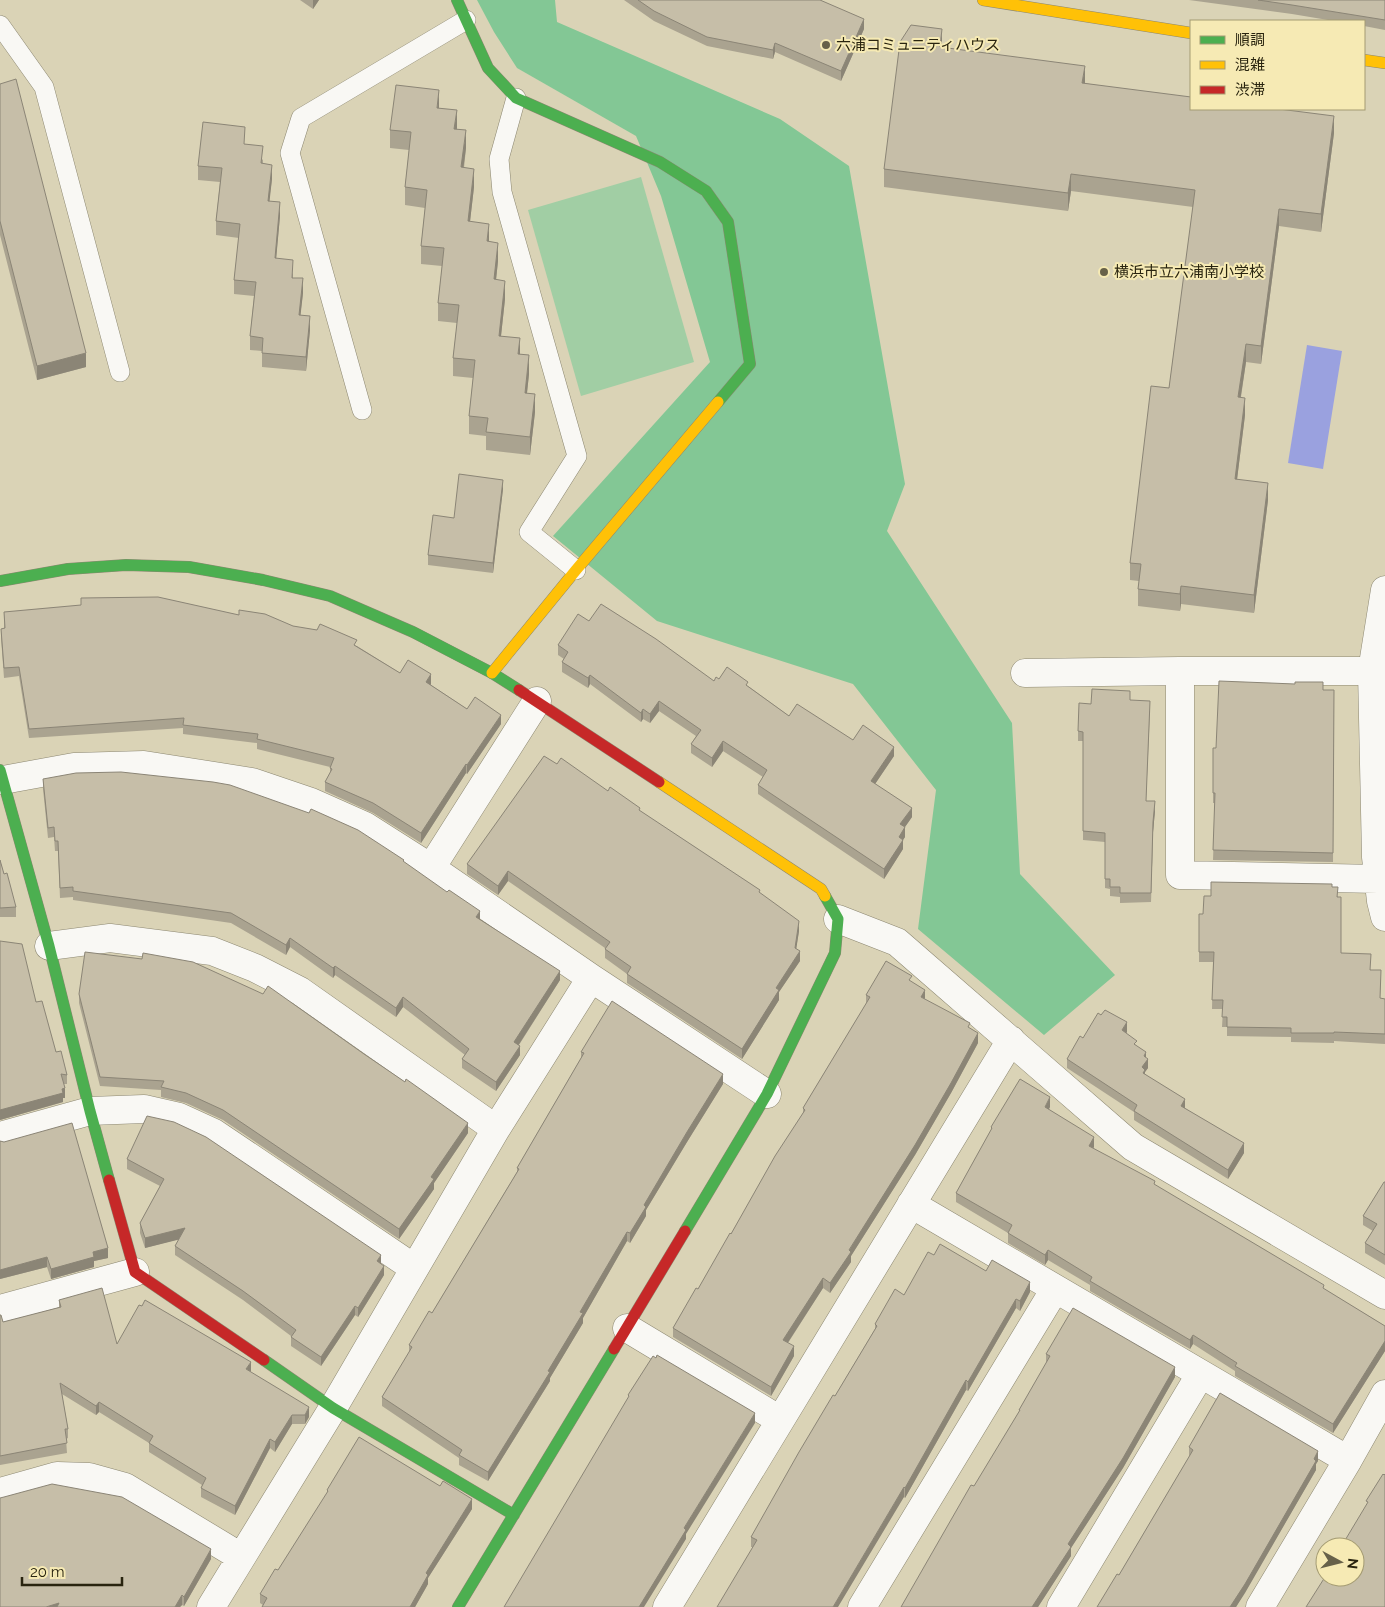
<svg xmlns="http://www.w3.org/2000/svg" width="1385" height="1607" font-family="Raleway,'Noto Sans JP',sans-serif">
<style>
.green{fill:#a1cea4}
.forest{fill:#83c795}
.water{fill:#9aa1df}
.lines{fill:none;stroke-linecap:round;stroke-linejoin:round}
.lane-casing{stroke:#8c8771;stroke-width:20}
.street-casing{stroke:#8c8771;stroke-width:29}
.fast-casing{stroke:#8c8771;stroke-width:12}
.slow-casing{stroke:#8c8771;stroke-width:12}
.jam-casing{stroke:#8c8771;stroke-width:12}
.lane{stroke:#f9f8f4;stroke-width:19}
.street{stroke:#f9f8f4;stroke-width:28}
.fast{stroke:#4caf50;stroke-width:11}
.slow{stroke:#ffc107;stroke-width:11}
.jam{stroke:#c62828;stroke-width:11}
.wall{fill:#aaa390}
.shaded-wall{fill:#8b8576}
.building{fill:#c6bea8;stroke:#8b8576}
.poi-dot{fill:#676149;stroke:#f6eab4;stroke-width:2}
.labels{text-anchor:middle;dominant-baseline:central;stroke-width:4;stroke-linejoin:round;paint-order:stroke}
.poi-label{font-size:15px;fill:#29240f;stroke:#f6eab4;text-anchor:start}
</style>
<rect width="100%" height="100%" fill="#dad3b6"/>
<path class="green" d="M641,177L694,362L581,396L528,210Z"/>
<path class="forest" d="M477,0H555L557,22L780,119L849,166L905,484L887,531L1012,723L1020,874L1115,975L1044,1035L918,929L936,790L853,684L657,621L553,536L710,362L661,196L636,136L517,68L494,32Z"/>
<path class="water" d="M1307,345L1342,351L1323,469L1288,463Z"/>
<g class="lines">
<g class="lane-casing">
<path id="lane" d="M0,25L44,87L120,372
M516,98L499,159L502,192L577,456L529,532L576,570
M362,410L290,153L301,118L466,20"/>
</g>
<g class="street-casing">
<path id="street" d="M1385,590L1372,671L1376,857L1381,901L1385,917
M1180,671V875L1378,879
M1025,673L1180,671H1372
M3,780L74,767L144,765L252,782L311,802L365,826L431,868L591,978L767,1094
M431,868L537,701
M838,919L897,942L1133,1147L1385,1295
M49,946L110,938L212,951L255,968L300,991L496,1129
M0,1136L90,1111L144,1109L179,1117L214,1133L414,1268
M911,1204L1348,1460
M0,1309L135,1272
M627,1328L780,1420
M0,1492L57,1476L89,1477L125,1487L241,1557
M211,1607L333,1408L496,1129L591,978
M667,1607L1011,1040
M862,1607L1055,1289
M1061,1607L1200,1375
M1260,1607L1348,1460L1385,1394"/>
</g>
<g class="fast-casing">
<path id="fast" d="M457,0L488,68L516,98L660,162L706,191L728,222L750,364L718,402
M0,581L68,569L126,565L189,567L263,580L330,596L413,632L492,673L519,690
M0,770L49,946L90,1111L109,1180
M685,1231L767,1094L835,953L838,919L825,896
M264,1360L333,1408L514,1515
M458,1607L614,1349"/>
</g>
<g class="slow-casing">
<path id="slow" d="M983,0L1191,33
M1364,60L1385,63
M492,673L576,570L718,402
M659,782L821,889L825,896"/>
</g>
<g class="jam-casing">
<path id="jam" d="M519,690L659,782
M109,1180L135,1272L264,1360
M614,1349L685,1231"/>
</g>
<use href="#lane" class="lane"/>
<use href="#street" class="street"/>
<use href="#fast" class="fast"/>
<use href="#slow" class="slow"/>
<use href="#jam" class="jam"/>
</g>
<path class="wall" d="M300,0H319L313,9Z
M624,0H820L864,29L841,81L775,52L773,59L707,46L654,21Z
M1189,0H1385V30L1364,26V21H1334L1292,14Z
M942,47L1085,83L1334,133L1321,232L1279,226L1261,364L1246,362L1241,397L1245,415L1237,479L1268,500L1254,613L1181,604L1180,611L1138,606V589L1139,581L1130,580V563L1169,388L1193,207L1071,191L1068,211L884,187V169Z
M0,84L86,367L37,380L0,235Z
M439,108L457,129L466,148L464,168L474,187L470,221L489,241L498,261L496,280L505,299L501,336L520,354L529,374L527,393L535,412L530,455L486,450V436L469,434V416L473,378L453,376V358L457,323L438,321V303L442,266L421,264V246L425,208L405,205V187L409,150L390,148V130Z
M245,144L263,160V163L272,179L269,201L280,216L276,258L293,274V278L303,293L300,316L310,330L306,371L262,367V351L250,350V336L254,296L234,294V280L239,238L216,235V221L220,182L198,180V166Z
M503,489L493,573L428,565V555L454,518Z
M4,612L293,626L357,646L400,673L431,684V685L467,709L501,724L467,774L466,773L421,843L373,813L325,791V782L330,773V767L257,749V743L183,734V728L29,738L19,676L4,678L1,638V629L4,628Z
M589,621L714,681L719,679L748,686L789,716L894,756L875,784L912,817L905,827V837L903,840V849L884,879L758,794V785L763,777L723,751L712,767L691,753V744L696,736L659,711L650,723L643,719L641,722L590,684L588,688L562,672V662L564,659L558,655V645Z
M1323,690H1334L1333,862L1213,860L1215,803H1213V748H1216Z
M1130,700L1150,711L1146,801L1155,811L1153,832L1151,902L1120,903V897L1110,896V889L1105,888V842L1083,840V741H1078V731L1091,704Z
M557,764L608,791L640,811L760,893L799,931L796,949L800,961L779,992V1000L742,1059L627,983V974L605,958V948L508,881L498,895L467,874V864Z
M43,779L404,862L560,980L519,1045L520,1055L496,1091L462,1068V1059L465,1055L403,1007L396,1017L335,975L333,978L290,947L286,955L231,923L73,900V897L60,898L58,851H55L54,837L48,838L43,789Z
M0,860L4,874L16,907V917H0Z
M1332,887L1338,897L1341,953L1371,970L1381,980L1380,998L1385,999V1044L1334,1041V1043L1291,1042V1037L1227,1036V1027H1222L1223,1009H1212L1213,962H1199V914H1203L1211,896Z
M0,941L36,1002L56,1052L67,1075V1084H64L65,1098H63V1102L0,1120Z
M912,982L925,999L970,1029L978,1043L951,1093L915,1155L851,1256V1262L830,1293L823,1288L788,1343L794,1356L771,1396L673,1337V1328L698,1289L803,1113V1108L866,1004V995Z
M79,994L468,1133L434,1183V1189L399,1239L223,1120L186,1103L161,1097V1090L100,1086L79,1003Z
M1127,1032L1126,1033L1146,1058L1148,1068L1145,1072V1074L1185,1108L1244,1153L1228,1179L1134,1120V1112L1067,1068V1059L1083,1038Z
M581,1052L723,1084L687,1142L646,1210V1216L630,1243L627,1241L583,1318V1323L550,1378V1381L488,1481L459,1465V1458L382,1406V1397L409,1353V1345L432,1313L517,1172V1168L581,1058Z
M1050,1107L1049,1109L1094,1147L1093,1148L1385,1326V1351L1333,1433L1235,1376V1371L1193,1344L1190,1349L1090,1291V1285L1048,1260L1045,1265L1008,1243V1233L956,1202V1193L991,1130V1127Z
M0,1141L108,1258L94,1261V1267L51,1279L47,1267L0,1279Z
M127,1159L381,1264L384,1275L358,1317L355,1315L321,1366L291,1346V1336L243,1300L175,1255V1246L179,1239L145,1248L140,1233V1223L160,1186L127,1169Z
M1385,1182V1265L1365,1253V1243L1373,1231L1363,1225V1216Z
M934,1255L986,1271L1030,1292L1020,1311L1016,1308L968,1391L966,1390L905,1498L904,1497L753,1547H751V1537L875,1329V1324L904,1295Z
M59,1300L117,1344L250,1372L309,1417L305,1424H292L275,1452L270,1448L235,1515L201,1497V1488L202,1485L149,1452V1443L99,1412L96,1415L62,1394L68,1429V1438L66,1439L67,1453L0,1465V1315L3,1322L59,1308Z
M1046,1354L1175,1377L1123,1468L1071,1548V1556L1038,1607H901L1019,1412V1410L1046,1364Z
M1189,1447L1318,1461L1316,1464V1470L1236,1607H1097L1119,1575L1189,1457Z
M327,1490L472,1509L428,1578V1584L415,1607H262L263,1605L260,1603V1594L278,1570L327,1494Z
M211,1559L184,1606L182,1605L180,1607H0Z"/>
<path class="shaded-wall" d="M313,0H319L313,9Z
M864,19V29L841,81V71Z
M942,29V46L940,64V47Z
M775,43V52L773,59V50Z
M1085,66V83L1082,100V83Z
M439,90V108H437Z
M457,110V128L454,147V129Z
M1334,116V133L1321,232V214Z
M466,130V148L461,185V167Z
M272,165V179L268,215V201Z
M474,169V187L468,239V221Z
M1071,174V191L1068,211V193Z
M280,202V216L275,272V258Z
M1279,209V226L1261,364V346Z
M489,224V242L487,241Z
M498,243V261L494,298V279Z
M303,278V293L299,329V315Z
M505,281V299L499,354V336Z
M310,316V330L306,371V357Z
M520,338V356L518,354Z
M1246,344V362L1238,414V397Z
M86,353V367L37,380V366Z
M529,355V374L525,411V393Z
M535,394V412L530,455V437Z
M1245,398V415L1235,496V479Z
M503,480V489L493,573V563Z
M1268,483V500L1254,613V595Z
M1181,586V604L1180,611V594Z
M431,674V684L426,692V682Z
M590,675V684L588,688V678Z
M659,701V711L650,723V714Z
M643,709V719L641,722V713Z
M501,715V724L467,774V765Z
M723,741V751L712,767V758Z
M894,747V756L871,790V781Z
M466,764V773L421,843V833Z
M1155,801V811L1153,832L1151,902L1153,822Z
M912,808V817L900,834V824Z
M905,827V837L903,840V849L884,879V869L899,837Z
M508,871V881L498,895V886Z
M480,911V921L476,917Z
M799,921V931L795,957V948Z
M290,938V947L286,955V945Z
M800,951V961L779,992V1000L742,1059V1049L776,988Z
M335,966V975L333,978V968Z
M560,971V980L514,1052V1042Z
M925,990V999L921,997Z
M403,997V1007L396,1017V1008Z
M1127,1022V1032L1122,1040V1030Z
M978,1033V1043L951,1093L915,1155L851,1256V1262L830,1293V1283Z
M520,1046V1055L496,1091V1082Z
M1146,1052V1061L1148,1059V1068L1145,1072V1079L1142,1067L1144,1056Z
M723,1074V1084L687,1142L646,1210V1216L630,1243V1233L644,1205L687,1132Z
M65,1088V1098H63V1102L0,1120V1110Z
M1050,1097V1107L1045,1116V1107Z
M1185,1099V1109L1181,1106Z
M468,1123V1133L434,1183V1189L399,1239V1229L431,1177Z
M1094,1137V1147L1089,1155V1146Z
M1244,1143V1153L1228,1179V1170Z
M185,1228V1238L145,1248V1238Z
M627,1232V1241L583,1318V1323L550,1378V1381L488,1481V1472L548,1371L580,1312Z
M108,1248V1258L94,1261V1267L51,1279V1269L93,1252Z
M1048,1250V1260L1045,1265V1255Z
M381,1255V1265L377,1261Z
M47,1257V1267L0,1279V1270Z
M384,1266V1275L358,1317V1308Z
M823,1278V1288L783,1350V1340Z
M1030,1282V1292L1020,1311V1301Z
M1016,1299V1308L968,1391V1382Z
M355,1306V1315L321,1366V1357Z
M1193,1335V1344L1190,1349V1340Z
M1385,1341V1351L1333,1433V1424Z
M794,1346V1356L771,1396V1387Z
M251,1362V1372L246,1369Z
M1175,1367V1377L1123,1468L1071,1548V1556L1038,1607H1032L1068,1544Z
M966,1380V1390L905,1498V1488Z
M99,1402V1412L96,1415V1406Z
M309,1407V1417L305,1424V1415Z
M755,1413V1423L686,1534V1539L644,1607H639L684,1528Z
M292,1415V1424L275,1452V1442Z
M270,1439V1448L235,1515V1506Z
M1318,1451V1461L1316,1464V1470L1245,1593L1236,1607H1230Z
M904,1487V1497L838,1607H833Z
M472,1499V1509L428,1578V1584L415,1607H410L426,1573Z
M211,1549V1559L184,1606V1597Z
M182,1595V1605L180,1607H175Z
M59,1603V1607H46Z"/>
<path class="building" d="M638,0H820L864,19L841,71L775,43L773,50L707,37L654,11Z
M1258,0H1385V20L1292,5Z
M911,25L942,29L940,47L1085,66L1082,83L1191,97V109H1279L1334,116L1321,214L1279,209L1261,346L1246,344L1238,397L1245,398L1235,479L1268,483L1254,595L1181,586L1180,594L1138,589L1141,564L1130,563L1151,386L1169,388L1195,190L1071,174L1068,193L884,169L900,42Z
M16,79L86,353L37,366L0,221V84Z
M396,85L439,90L437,108L457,110L454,129L466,130L461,167L474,169L468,221L489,224L487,241L498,243L494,279L505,281L499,336L520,338L518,354L529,355L525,393L535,394L530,437L486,432L488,418L469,416L475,360L453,358L459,305L438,303L444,248L421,246L427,190L405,187L411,132L390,130Z
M203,122L245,127L244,144L263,146L261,163L272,165L268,201L280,202L275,258L293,260L292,278H303L299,315L310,316L306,357L262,353L263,338L250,336L256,282L234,280L240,224L216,221L222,168L198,166Z
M459,474L503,480L493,563L428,555L433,515L454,518Z
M158,597L239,615V610L265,614L293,626L317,630L320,624L357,640L354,645L400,673L408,660L431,674L426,682L467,709L475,697L501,715L467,765L466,764L421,833L373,803L325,782L332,769L330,768L334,758L257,739L258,734L183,725L184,718L29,729L19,667L4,668L1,629L5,628L4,612L81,605V598Z
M601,604L656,639L714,681L716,677L719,679L727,667L748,682L746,685L789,716L797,704L853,740L863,725L894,747L871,781L912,808L900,824L905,827L899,837L903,840L884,869L758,785L767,770L723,741L712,758L691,744L701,730L659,701L650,714L643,709L641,713L590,675L588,678L562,662L568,652L558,645L578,614L589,621Z
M1219,681L1295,684V682H1323V690H1334L1333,853L1213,850L1215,793H1213V748H1216Z
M1092,689L1130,691V700L1150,701L1146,801H1155L1153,822L1151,893H1120V887H1110V879H1105V833L1083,831V732L1078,731L1079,703L1091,704Z
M544,756L557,764L561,758L608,791L610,787L640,808L639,810L760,890L759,892L799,921L795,948L800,951L776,988L779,990L742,1049L627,974L631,967L605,949L610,942L508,871L498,886L467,864Z
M121,772L213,782L230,785L309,813L311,809L358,830L404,860L403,861L447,892L449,890L480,911L476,917L560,971L514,1042L520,1046L496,1082L462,1059L469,1049L403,997L396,1008L335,966L333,968L290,938L286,945L231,913L73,891V887L60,888L58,841H55L54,827L48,828L43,779L76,773Z
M0,860L4,874L7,873L16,907L0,908Z
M1211,882L1332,884V887H1338L1337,897H1341V953L1371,954L1370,970H1381L1380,998L1385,999V1034L1334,1032V1033H1291V1028L1227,1027V1017H1222L1223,1000H1212L1214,952H1199V914H1203L1204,896H1211Z
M0,941L22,944L36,1002L42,1001L56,1052L61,1051L67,1075L61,1074L65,1088L62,1089L63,1093L0,1110Z
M85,952L142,959L143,953L193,962L263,994L268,986L364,1054L405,1082L406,1079L468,1123L431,1177L434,1179L399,1229L223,1110L186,1093L161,1087L164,1081L100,1077L79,994Z
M886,961L912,976L909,980L925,990L921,997L970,1023L968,1027L978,1033L951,1083L915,1145L849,1250L851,1252L830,1283L823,1278L783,1340L794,1346L771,1387L673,1328L696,1288L698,1289L730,1233L731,1234L775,1156L805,1110L803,1108L870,997L866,995Z
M612,1001L723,1074L687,1132L644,1205L646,1207L630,1233L627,1232L580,1312L583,1313L548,1371L550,1372L488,1472L459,1455L462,1450L382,1397L412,1347L409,1345L429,1311L432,1313L519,1169L517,1168L584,1053L581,1052Z
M1105,1010L1127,1022L1122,1030L1137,1041L1134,1044L1146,1052L1144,1056L1148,1059L1142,1067L1145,1070L1143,1073L1185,1099L1181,1106L1244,1143L1228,1170L1134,1111L1137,1105L1067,1059L1080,1036L1083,1038L1098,1013L1101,1015Z
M1020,1079L1050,1097L1045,1107L1094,1137L1089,1146L1155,1181L1154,1184L1324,1285L1323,1288L1385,1326V1341L1333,1424L1235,1366L1237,1363L1193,1335L1190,1340L1090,1281L1092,1277L1048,1250L1045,1255L1008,1233L1012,1225L956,1193L992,1128L991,1127Z
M147,1116L174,1122L206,1137L381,1255L377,1261L384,1266L358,1308L355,1306L321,1357L291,1337L296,1330L243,1291L175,1246L185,1228L145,1238L140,1223L164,1179L127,1159Z
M72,1123L108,1248L93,1252L94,1257L51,1269L47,1257L0,1270V1141L4,1142Z
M1384,1182H1385V1255L1365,1243L1377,1224L1363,1216Z
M940,1244L986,1271L992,1260L1030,1282L1020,1301L1016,1299L968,1382L966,1380L905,1488L904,1487L833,1607H717L757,1540L751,1537L799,1452L833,1395L835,1396L877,1326L875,1324L895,1289L904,1295L928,1252L934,1255Z
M102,1288L117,1344L139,1305L142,1306L145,1300L251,1362L246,1369L309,1407L305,1415H292L275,1442L270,1439L235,1506L201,1488L206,1478L149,1443L153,1436L99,1402L96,1406L60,1383L68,1429H65L67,1443L0,1456V1315H1L3,1322L61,1307L59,1300Z
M1073,1308L1175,1367L1123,1458L1068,1544L1071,1547L1032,1607H901L971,1485L974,1486L1020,1410H1019L1050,1356L1046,1354Z
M657,1355L755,1413L684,1528L686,1530L639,1607H504L629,1396L628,1395L653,1356L656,1358Z
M1220,1393L1318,1451L1314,1459L1316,1461L1245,1584L1230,1607H1097L1117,1574L1119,1575L1193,1450L1189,1447Z
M359,1437L440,1486L443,1481L472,1499L426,1573L428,1575L410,1607H262L267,1598L260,1594L275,1569L278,1570L328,1491L327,1490Z
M1383,1474L1384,1475L1385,1474V1607H1306L1325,1577H1355V1547H1341L1368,1502L1366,1501Z
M52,1484L122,1497L211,1549L184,1597L182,1595L175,1607H57L59,1603L46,1607H0V1498L4,1497Z"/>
<g class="poi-dot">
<circle cx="826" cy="45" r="5"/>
<circle cx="1104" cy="272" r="5"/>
</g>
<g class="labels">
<g class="poi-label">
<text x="836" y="45">六浦コミュニティハウス</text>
<text x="1114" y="272">横浜市立六浦南小学校</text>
</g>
</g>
<rect x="1190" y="20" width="175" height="90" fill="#f6eab4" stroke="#a49b72"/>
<rect x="1200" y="36" width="25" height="8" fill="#4caf50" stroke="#a49b72"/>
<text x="1235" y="45" font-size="15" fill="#29240f">順調</text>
<rect x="1200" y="61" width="25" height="8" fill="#ffc107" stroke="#a49b72"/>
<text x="1235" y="70" font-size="15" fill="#29240f">混雑</text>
<rect x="1200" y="86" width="25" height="8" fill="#c62828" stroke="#a49b72"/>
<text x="1235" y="95" font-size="15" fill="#29240f">渋滞</text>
<g transform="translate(1340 1562) rotate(97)"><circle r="24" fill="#f6eab4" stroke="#a49b72"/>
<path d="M0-4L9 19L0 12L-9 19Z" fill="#676149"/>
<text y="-8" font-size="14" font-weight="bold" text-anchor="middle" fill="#29240f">N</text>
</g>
<path d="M22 1577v8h100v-8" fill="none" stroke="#29240f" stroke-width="2.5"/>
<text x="30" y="1577" font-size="15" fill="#29240f" stroke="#f6eab4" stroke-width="4" paint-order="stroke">20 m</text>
</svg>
